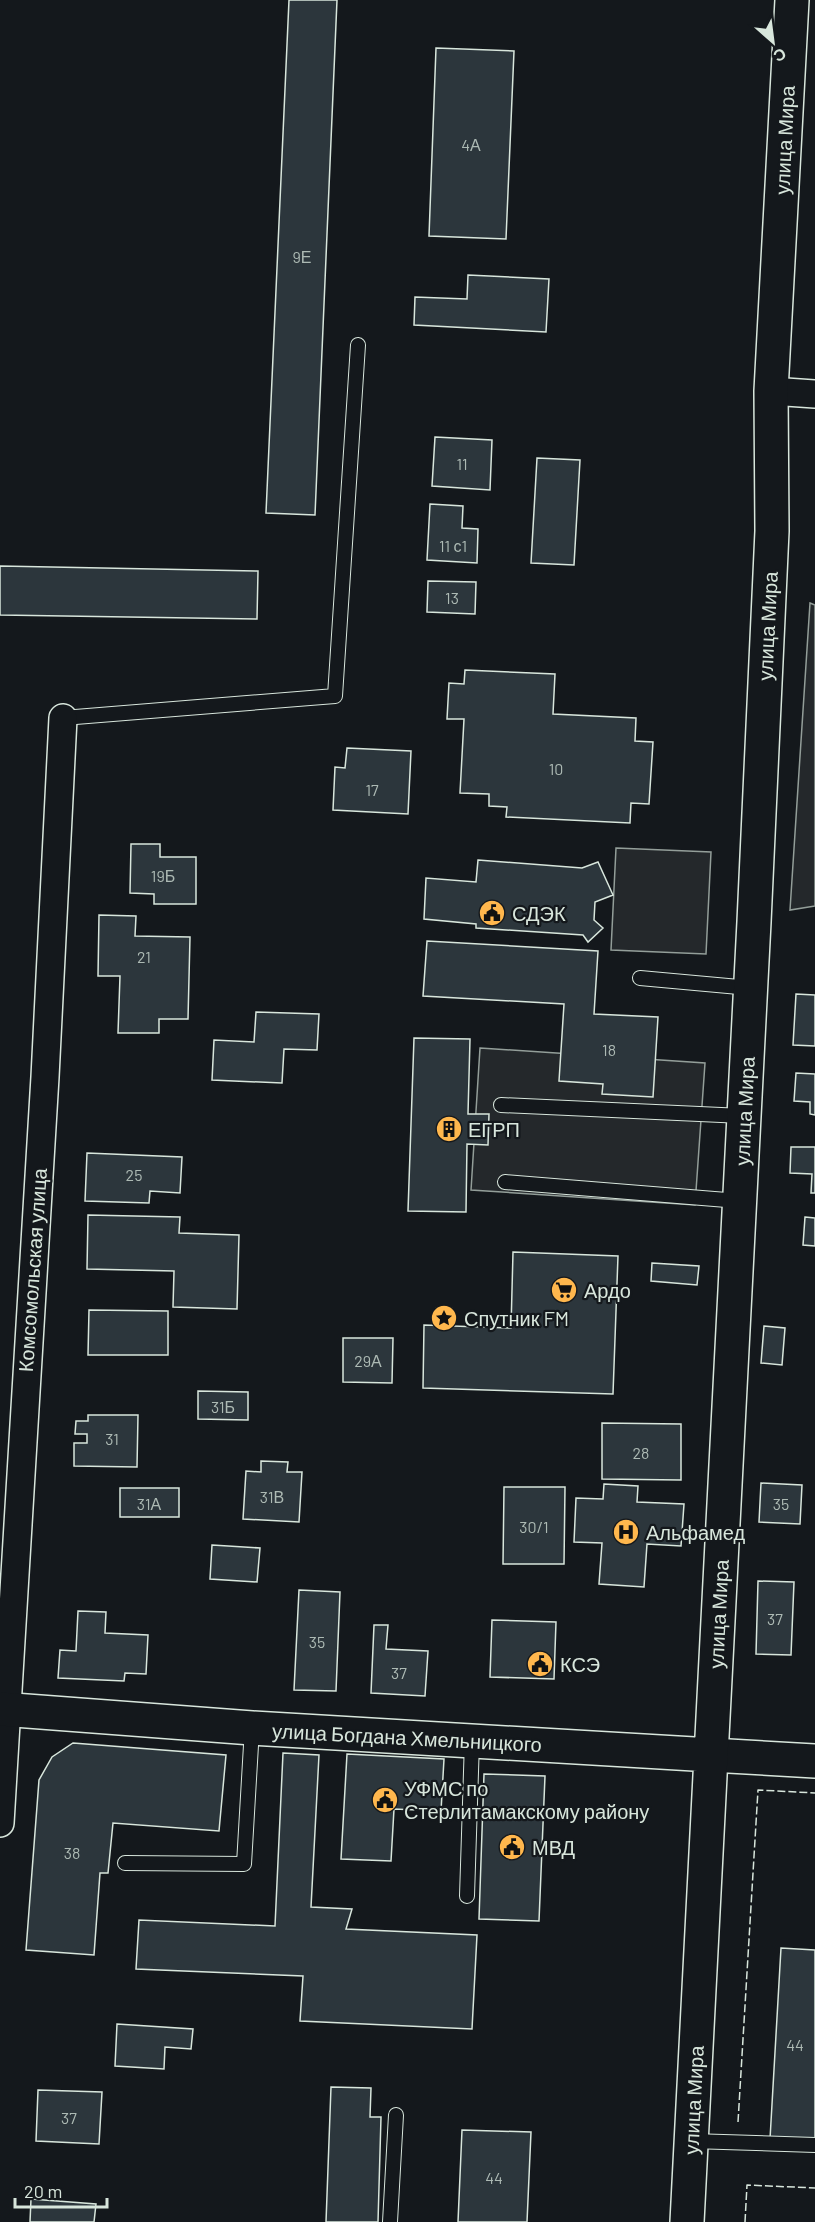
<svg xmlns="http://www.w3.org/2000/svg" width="815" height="2222" font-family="Barlow,sans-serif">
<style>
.parking{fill:#24282b;stroke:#939e99;stroke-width:1.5}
.building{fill:#2c363c;stroke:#d8e6dc;stroke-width:1.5}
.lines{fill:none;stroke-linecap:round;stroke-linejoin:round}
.service-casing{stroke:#d8e6dc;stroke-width:16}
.minor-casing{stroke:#d8e6dc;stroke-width:30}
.tertiary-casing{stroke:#d8e6dc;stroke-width:36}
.primary-casing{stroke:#d8e6dc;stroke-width:36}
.service{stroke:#14181c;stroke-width:14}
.minor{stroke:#14181c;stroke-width:27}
.tertiary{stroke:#14181c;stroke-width:33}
.primary{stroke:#14181c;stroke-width:33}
.fence{stroke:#d8e6dc;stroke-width:1.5;stroke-dasharray:8 3;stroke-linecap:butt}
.labels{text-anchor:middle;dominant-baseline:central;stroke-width:4.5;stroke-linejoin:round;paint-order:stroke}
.number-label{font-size:16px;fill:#adbab4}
.street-label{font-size:20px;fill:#d8e6dc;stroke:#14181c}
.poi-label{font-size:20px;fill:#d8e6dc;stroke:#14181c;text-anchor:start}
</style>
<rect width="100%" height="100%" fill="#14181c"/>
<path class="parking" d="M810,603L815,605V906L790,910Z
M616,848L711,852L706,954L611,950Z
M480,1048L705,1063L695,1205L471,1190Z"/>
<path class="building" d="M289,0H337L315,515L266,513Z
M436,48L514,51L506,239L429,236Z
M468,275L549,279L546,332L414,325L415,297L467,299Z
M435,437L492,440L490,490L432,486Z
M537,458L580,460L574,565L531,563Z
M430,504L463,506L462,528L478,529L477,563L427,560Z
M0,566L258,571L257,619L0,615Z
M428,581L476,582L475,614L427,612Z
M465,670L555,674L553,714L636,718L635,741L653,742L649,804L631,803L630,823L506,817L507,807L489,806V794L460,793L464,719H447L449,683L464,684Z
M347,748L411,751L408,814L333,810L335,767L345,768Z
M131,844H160V857H196V904H154V894L130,893Z
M478,860L582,868L598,862L613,895L595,902L594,920L603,928L588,942L583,935L476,928V924L424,919L426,878L476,882Z
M99,915L136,916L135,936L190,937L188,1019H159V1033H118L120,976H98Z
M427,941L598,951L594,1014L658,1017L653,1097L602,1094L603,1084L559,1081L564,1004L423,996Z
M796,994L815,995V1046L793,1045Z
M256,1012L319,1014L317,1050L284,1049L282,1083L212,1080L214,1040L254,1042Z
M414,1038L470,1039L468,1114H489L488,1145L467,1144L466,1212L408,1211Z
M796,1073L815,1074V1115L810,1114V1102L794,1101Z
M791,1147H815V1193H811L812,1174L790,1173Z
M87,1153L182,1157L180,1193L150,1191L149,1203L85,1201Z
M88,1215L180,1217L179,1233L239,1235L237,1309L173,1307L174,1271L87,1269Z
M805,1217L815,1218V1246L803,1245Z
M513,1252L618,1256L613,1394L423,1388L424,1325L511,1328Z
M652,1263L699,1266L697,1285L651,1281Z
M89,1310L168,1311V1355H88Z
M764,1326L785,1328L782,1365L761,1363Z
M343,1338H393L392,1383L343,1382Z
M198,1391L248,1392V1420L198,1419Z
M88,1415H138L137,1467L74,1466V1443H87V1434H75L76,1421H88Z
M602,1423L681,1424V1480L602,1479Z
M261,1461L288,1462L287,1472H302L299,1522L243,1519L246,1471L261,1472Z
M761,1483L802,1485L800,1524L759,1522Z
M604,1484L638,1486L637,1502L684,1504L681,1546L647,1544L644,1587L599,1584L602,1543L574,1542L576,1498L603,1499Z
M504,1487H565L564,1564H503Z
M120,1488H179V1517H120Z
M212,1545L260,1548L257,1582L210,1579Z
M758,1581L794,1582L791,1655L756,1654Z
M299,1590L340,1592L336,1691L294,1690Z
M78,1611L106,1612L105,1633L148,1635L146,1674L125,1673L124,1681L58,1678L60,1650L76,1651Z
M492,1620L556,1622L554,1679L490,1677Z
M374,1625H388L386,1649L428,1651L425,1696L371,1693Z
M73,1743L226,1755L219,1831L113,1823L108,1873H100L94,1955L26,1950L39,1780L52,1757Z
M283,1753L319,1755L311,1907L352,1909L346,1929L477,1935L472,2029L300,2021L303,1976L136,1969L139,1920L275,1926Z
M347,1754L444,1759L441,1811L394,1809L391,1861L341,1859Z
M484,1774L545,1776L539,1921L479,1919Z
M781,1948L815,1950V2142L770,2139Z
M117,2024L193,2029L191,2049L165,2047L164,2069L115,2066Z
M331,2087L371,2088L370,2117H381L378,2222H326Z
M38,2090L102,2092L99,2144L36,2141Z
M462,2130L531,2132L527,2222H458Z
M31,2199L96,2204L94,2222H30Z"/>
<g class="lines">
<g class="service-casing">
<path id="service" d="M63,718L335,696L358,345
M640,978L750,988
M501,1105L743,1116
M505,1182L739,1201
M125,1863L244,1864L252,1728
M467,1896L472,1741
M691,2141L815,2145
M390,2222L396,2115"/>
</g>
<g class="minor-casing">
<path id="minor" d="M771,391L815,394
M0,1823L45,1077L63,718"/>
</g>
<g class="tertiary-casing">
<path id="tertiary" d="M711,1755L815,1761"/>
</g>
<g class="primary-casing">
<path id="primary" d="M0,1709L252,1728L711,1755
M687,2222L754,922L772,531L771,391L792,0"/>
</g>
<use href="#service" class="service"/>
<use href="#minor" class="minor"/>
<use href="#tertiary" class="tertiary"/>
<use href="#primary" class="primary"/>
<path class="fence" d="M738,2122L758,1790L815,1793
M745,2222L747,2185L815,2188"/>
</g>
<defs>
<g id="civic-disc" transform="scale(1.35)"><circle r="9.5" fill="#ffb74d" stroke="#14181c"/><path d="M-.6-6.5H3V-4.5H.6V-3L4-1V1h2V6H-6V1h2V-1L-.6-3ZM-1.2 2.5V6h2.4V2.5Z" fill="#111"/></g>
<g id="building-disc" transform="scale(1.35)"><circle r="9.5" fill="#ffb74d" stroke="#14181c"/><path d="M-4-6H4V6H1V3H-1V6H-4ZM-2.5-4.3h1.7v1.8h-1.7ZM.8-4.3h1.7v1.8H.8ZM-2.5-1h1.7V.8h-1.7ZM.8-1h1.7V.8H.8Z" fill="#111"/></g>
<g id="supermarket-disc" transform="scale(1.35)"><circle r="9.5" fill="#ffb74d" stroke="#14181c"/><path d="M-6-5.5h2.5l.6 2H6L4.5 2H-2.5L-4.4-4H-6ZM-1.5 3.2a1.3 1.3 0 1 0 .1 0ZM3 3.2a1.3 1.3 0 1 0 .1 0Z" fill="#111"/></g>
<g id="sight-disc" transform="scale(1.35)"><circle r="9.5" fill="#ffb74d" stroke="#14181c"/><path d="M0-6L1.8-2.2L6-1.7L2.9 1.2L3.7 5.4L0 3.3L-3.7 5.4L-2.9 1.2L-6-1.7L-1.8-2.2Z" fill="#111"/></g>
<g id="hospital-disc" transform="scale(1.35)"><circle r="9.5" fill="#ffb74d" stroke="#14181c"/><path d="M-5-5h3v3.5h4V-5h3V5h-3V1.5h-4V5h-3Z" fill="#111"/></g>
</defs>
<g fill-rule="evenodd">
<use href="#civic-disc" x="492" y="913"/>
<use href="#building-disc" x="449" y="1129"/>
<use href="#supermarket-disc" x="564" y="1290"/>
<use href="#sight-disc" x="444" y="1318"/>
<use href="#hospital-disc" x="626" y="1532"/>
<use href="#civic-disc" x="540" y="1664"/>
<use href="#civic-disc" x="385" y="1800"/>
<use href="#civic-disc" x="512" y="1847"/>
</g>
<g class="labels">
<g class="number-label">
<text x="471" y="144">4А</text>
<text x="302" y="256">9Е</text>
<text x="462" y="463">11</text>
<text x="453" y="545">11 с1</text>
<text x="452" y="597">13</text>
<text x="556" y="768">10</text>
<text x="372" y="789">17</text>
<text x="163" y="875">19Б</text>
<text x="144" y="956">21</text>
<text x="609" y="1049">18</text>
<text x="134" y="1174">25</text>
<text x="368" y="1360">29А</text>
<text x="223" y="1406">31Б</text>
<text x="112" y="1438">31</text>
<text x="641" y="1452">28</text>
<text x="272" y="1496">31В</text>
<text x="149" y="1503">31А</text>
<text x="781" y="1503">35</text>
<text x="534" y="1526">30/1</text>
<text x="775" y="1618">37</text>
<text x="317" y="1641">35</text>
<text x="399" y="1672">37</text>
<text x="72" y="1852">38</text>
<text x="795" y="2044">44</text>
<text x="69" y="2117">37</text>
<text x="494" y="2177">44</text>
</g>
<g class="street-label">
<text transform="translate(784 140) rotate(-87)">улица Мира</text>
<text transform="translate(767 626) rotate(-87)">улица Мира</text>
<text transform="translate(744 1111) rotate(-87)">улица Мира</text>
<text transform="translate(32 1270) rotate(-86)">Комсомольская улица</text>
<text transform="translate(718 1614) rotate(-87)">улица Мира</text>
<text transform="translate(407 1737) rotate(3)">улица Богдана Хмельницкого</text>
<text transform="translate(693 2100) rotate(-87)">улица Мира</text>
</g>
<g class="poi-label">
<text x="512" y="913">СДЭК</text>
<text x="468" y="1129">ЕГРП</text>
<text x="584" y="1290">Ардо</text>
<text x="464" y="1318">Спутник FM</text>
<text x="646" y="1532">Альфамед</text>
<text x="560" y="1664">КСЭ</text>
<text x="404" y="1788">УФМС по<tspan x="404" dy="23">Стерлитамакскому району</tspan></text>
<text x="532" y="1847">МВД</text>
</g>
</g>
<g transform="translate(773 42) rotate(152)" stroke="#14181c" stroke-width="4.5" paint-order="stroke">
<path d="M0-4.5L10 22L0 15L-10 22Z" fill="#d8e6dc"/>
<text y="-9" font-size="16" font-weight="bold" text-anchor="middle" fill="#d8e6dc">С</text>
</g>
<path d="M15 2198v9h92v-9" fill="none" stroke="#d8e6dc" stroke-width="3"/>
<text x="24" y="2198" font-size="18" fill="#d8e6dc" stroke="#14181c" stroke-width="4.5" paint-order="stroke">20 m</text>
</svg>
